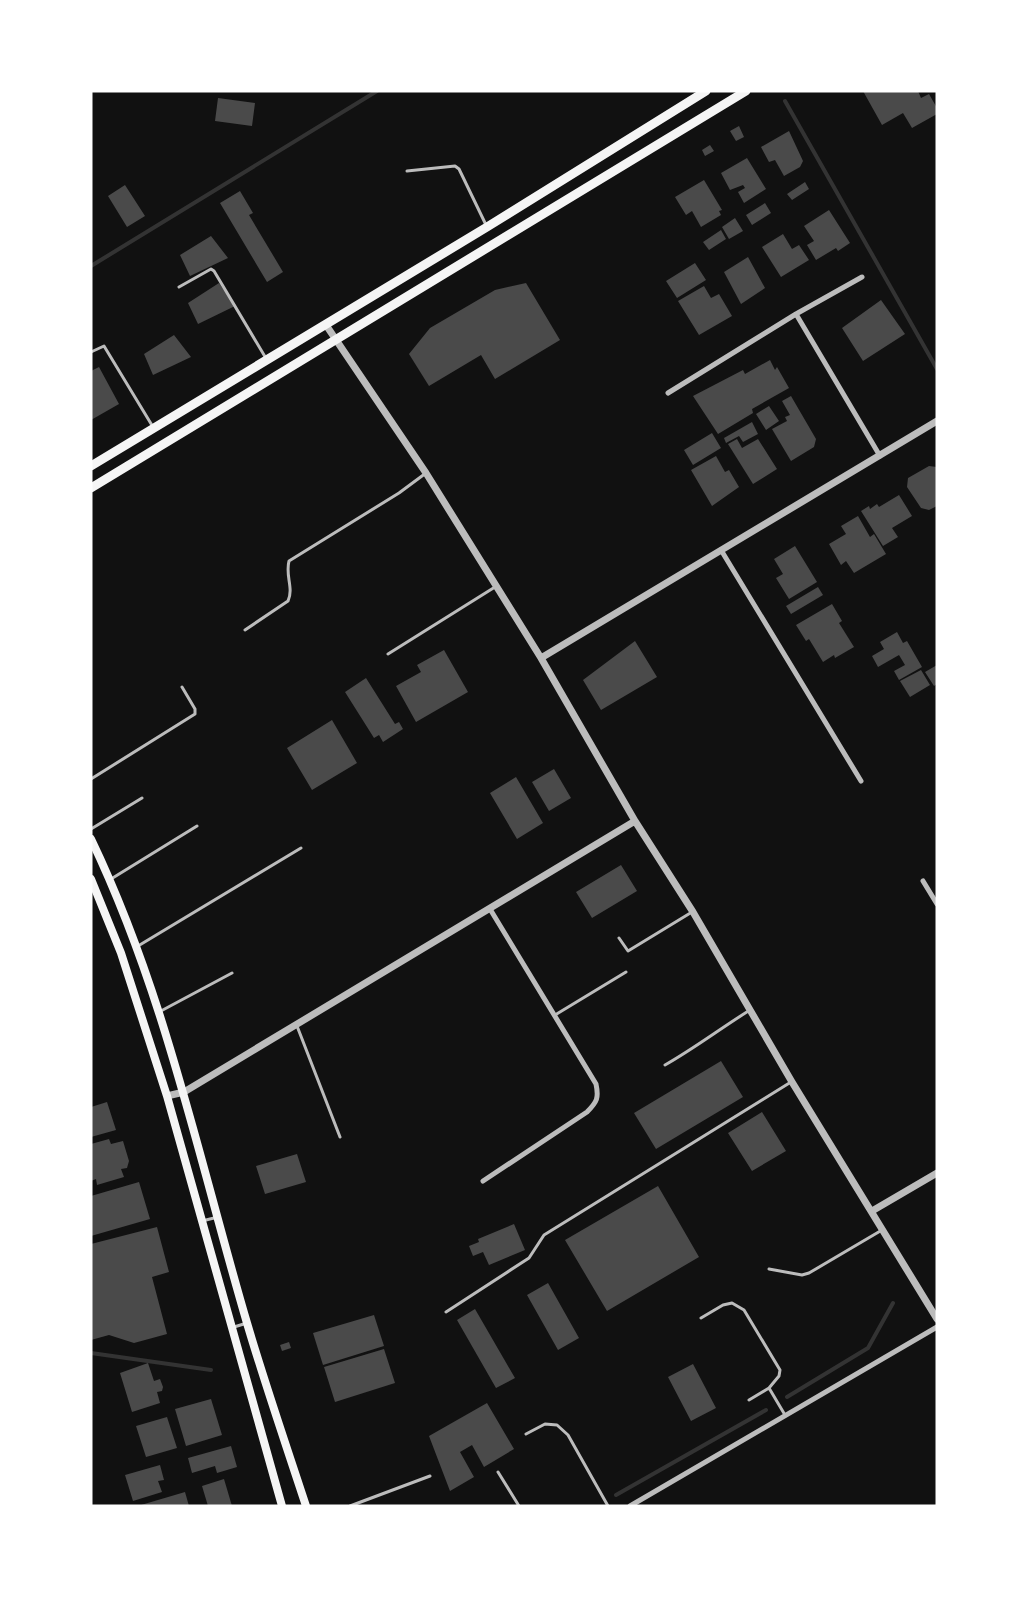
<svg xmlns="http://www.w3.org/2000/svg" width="1028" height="1597" font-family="Literata,serif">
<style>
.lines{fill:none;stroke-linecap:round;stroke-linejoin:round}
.stream{stroke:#333;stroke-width:4}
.building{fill:#4a4a4a}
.service{stroke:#bcbcbc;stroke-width:3}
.minor{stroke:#bcbcbc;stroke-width:5}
.tertiary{stroke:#bcbcbc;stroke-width:7}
.secondary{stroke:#f5f5f5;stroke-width:8}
.primary{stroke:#f5f5f5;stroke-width:9}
</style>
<rect width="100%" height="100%" fill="#111"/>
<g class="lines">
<path class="stream" d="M785,101L937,369
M91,266L377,91
M91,1353L211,1370
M787,1397L868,1348L893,1303
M616,1495L766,1410"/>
</g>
<path class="building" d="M863,91H918L921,98L929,94L937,108V114L912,128L903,113L882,125Z
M218,98L255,103L252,126L215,121Z
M739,126L744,137L736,141L730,131Z
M789,131L803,161L800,167L784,176L775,160L769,162L761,147Z
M710,145L714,151L705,156L702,150Z
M747,158L766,189L744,203L738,192L745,188L743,185L730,190L721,173Z
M704,180L722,210L719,211L721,215L701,227L692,211L686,215L675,197Z
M805,182L809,189L792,200L787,194Z
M125,185L145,216L127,227L108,196Z
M240,191L253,213L249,215L283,272L267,282L220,203Z
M765,203L771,213L752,225L746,215Z
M829,210L850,243L838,251L836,248L816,260L807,245L814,241L804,226Z
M735,218L743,231L729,239L722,227Z
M721,230L726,239L709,250L703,242Z
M783,234L792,249L799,245L809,260L781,277L762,247Z
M211,236L228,258L190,276L180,255Z
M748,257L765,288L741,304L724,272Z
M695,263L706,280L677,298L666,281Z
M219,283L235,306L198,324L188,303Z
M526,283L560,340L495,379L481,355L429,386L409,354L430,328L495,290Z
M704,286L711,298L719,294L732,316L699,335L678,301Z
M881,300L905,334L863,361L842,328Z
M174,335L191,357L153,375L144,354Z
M770,360L775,370L777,367L789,388L752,409L753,413L718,434L693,396L743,370L745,374Z
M99,367L119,404L91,420V371Z
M791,396L816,439L814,447L791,461L772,429L787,421L785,417L790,415L782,401Z
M769,406L779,421L766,430L756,414Z
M752,422L758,434L743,442L739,436L726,443L724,438Z
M712,433L721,448L693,465L684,450Z
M737,439L742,448L758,439L777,469L753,484L728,444Z
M716,456L725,472L729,470L739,487L712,506L691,470Z
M929,466L937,467V506L929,510L921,508L907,487L908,478Z
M899,495L912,516L892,528L898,537L883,546L861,511L869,506L870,509L877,504L879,507Z
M858,516L870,537L874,534L886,554L854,573L846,561L841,565L829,544L846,534L841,526Z
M795,546L817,582L789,599L776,578L783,574L774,559Z
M818,587L823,595L791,614L786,606Z
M832,604L842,621L839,623L854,647L835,658L834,655L823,662L809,639L806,641L796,625Z
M897,632L903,643L907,641L922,667L899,680L894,671L905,665L899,655L878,667L872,656L884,649L880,642Z
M635,641L657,677L601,710L583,680Z
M444,650L468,692L416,722L396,686L421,672L417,665Z
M937,665V684L934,686L925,672Z
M921,670L930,685L910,697L900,681Z
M366,678L395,724L399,722L403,729L383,742L379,735L374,738L345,692Z
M332,720L357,763L312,790L287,748Z
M554,769L571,798L549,811L532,782Z
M516,777L543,823L517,839L490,793Z
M621,865L637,891L592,918L576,892Z
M721,1061L743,1097L656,1149L634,1113Z
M107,1102L116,1130L91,1137V1107Z
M762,1112L786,1151L752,1171L728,1133Z
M109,1139L111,1144L123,1141L129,1161L127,1168L121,1169L124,1177L97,1185L96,1179L91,1181V1144Z
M297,1154L306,1182L265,1194L256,1166Z
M139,1182L150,1219L91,1236V1196Z
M658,1186L699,1257L607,1311L565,1240Z
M514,1224L525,1250L489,1265L483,1252L473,1256L469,1246L479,1242L478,1239Z
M157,1227L169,1272L152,1277L167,1334L134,1343L109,1335L91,1340V1244Z
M548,1283L579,1338L558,1350L527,1295Z
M475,1309L515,1378L496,1388L457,1320Z
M374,1315L384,1346L323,1365L313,1333Z
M289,1342L291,1348L282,1351L280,1345Z
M384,1349L395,1383L335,1402L324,1367Z
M148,1363L154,1381L160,1379L163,1387L162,1391L157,1392L160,1403L132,1412L120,1373Z
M693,1364L716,1408L691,1421L668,1377Z
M211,1399L222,1435L186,1446L175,1409Z
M487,1403L514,1449L484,1467L472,1445L460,1452L474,1477L450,1491L429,1436Z
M167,1417L177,1448L146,1457L136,1426Z
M231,1446L237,1467L217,1473L215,1466L192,1473L188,1458Z
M160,1465L164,1480L158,1481L162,1492L133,1501L125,1475Z
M224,1479L232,1506H208L202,1486Z
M185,1492L189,1506H141V1505Z"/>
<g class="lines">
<path class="service" d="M407,171L455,166L459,169L487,227
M179,287L211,269L214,271L267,360
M91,352L104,346L153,427
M245,630L288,601C294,588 285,576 289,561L399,493L426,473
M388,654L495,587
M91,779L195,714V709L182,687
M91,829L142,798
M111,879L197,826
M619,938L628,951L692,912
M138,946L301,848
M159,1012L232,973
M555,1015L626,972
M297,1026L340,1137
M665,1065C695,1048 721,1028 750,1010
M202,1221L218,1217
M769,1269L802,1275L809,1273L882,1230
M446,1312L529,1258L544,1235L791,1082
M701,1318L723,1305L732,1303L744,1310L780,1370L779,1376L769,1388
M234,1327L247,1323
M749,1400L769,1388L785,1415
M526,1434L545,1424L557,1425L568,1435L608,1506
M498,1472L519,1506
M350,1506L430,1476"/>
<path class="minor" d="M796,314L880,456
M668,393L796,314L862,277
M721,550L861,781
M923,881L937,904
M483,1181L587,1112C597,1102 599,1098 596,1084L490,909
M630,1506L937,1327"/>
<path class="tertiary" d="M326,325L426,473L541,658L635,821L693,912L792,1082L937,1319
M541,658L937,421
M167,1096L184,1092L635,821
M872,1211L937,1173"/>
<path class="secondary" d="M91,839C165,993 199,1160 247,1323C265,1384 286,1445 306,1506
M91,879L121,953L167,1096L282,1506"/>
<path class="primary" d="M91,466L487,227L706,91
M91,488L746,91"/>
</g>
<rect width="1028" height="1597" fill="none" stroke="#ffffff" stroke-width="185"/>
</svg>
